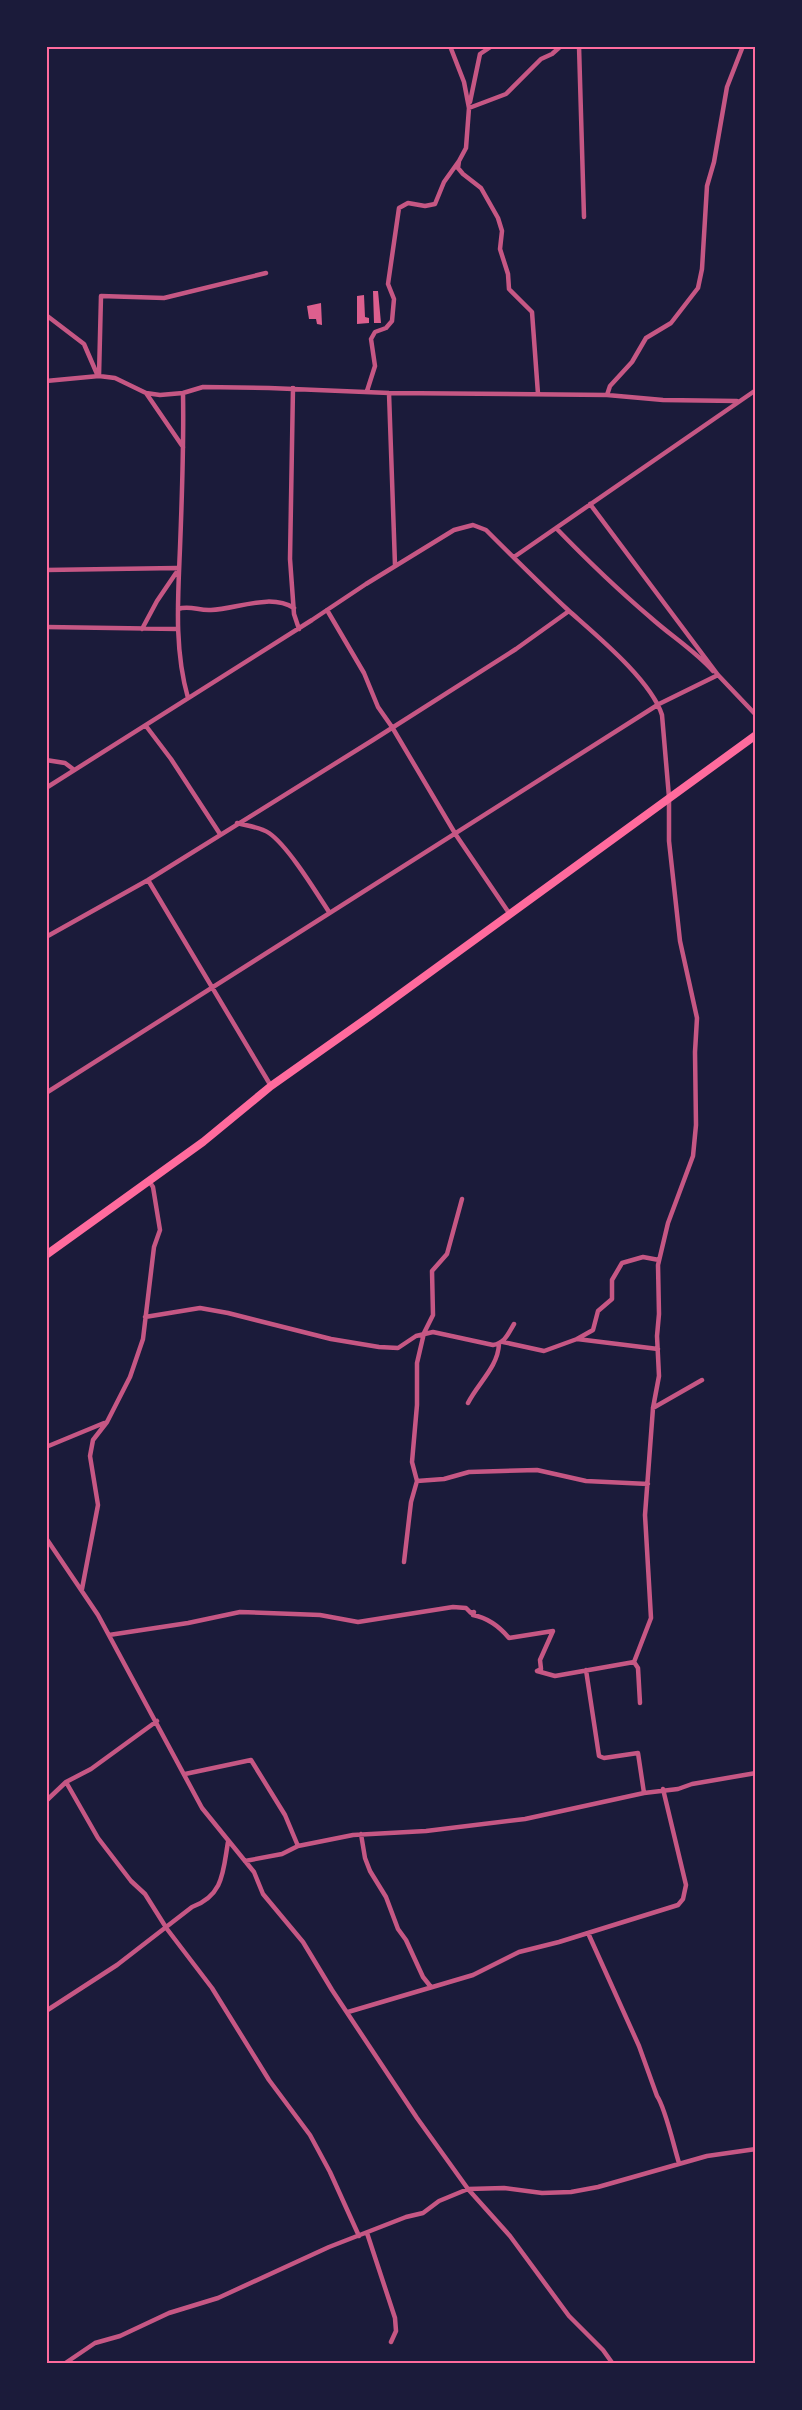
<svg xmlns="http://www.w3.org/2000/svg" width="802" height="2410" font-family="'Exo 2',sans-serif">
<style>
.building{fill:#dd5f8e}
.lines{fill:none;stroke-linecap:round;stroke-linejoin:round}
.minor{stroke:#c65784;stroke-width:4.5}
.primary{stroke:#ff6b9d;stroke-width:8}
.neatline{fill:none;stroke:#ff6b9d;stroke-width:2}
</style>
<rect width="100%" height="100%" fill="#1b1b3a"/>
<path class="building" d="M373,291H378L381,323H374Z
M364,295L365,317L369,318V323L357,324V296Z
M321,303L322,325L317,324L316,319H309L307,306Z"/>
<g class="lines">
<path class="minor" d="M450,46L464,82L469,108L466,148L459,161L458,168L463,174L481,188L498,218L502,231L500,249L508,274L509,289L532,312L538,394
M579,46L584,217
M470,102L480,54L492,46
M469,108L506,94L541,59L552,54L561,46
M46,315L84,344L97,374
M99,376L101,296L164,298L266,273
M46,381L99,376L115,378L146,393L160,395L183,393L203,387L269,388L389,393L607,395L663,400L737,401
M293,388L290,559L294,614L299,629
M367,391L375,366L371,339L375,332L386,328L392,321L394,299L388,284L399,208L408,203L425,206L435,204L444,182L459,161
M146,393L183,447
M183,393C184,445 182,497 180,548C178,598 174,649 188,698
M389,393L395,565
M607,395L610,386L632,362L646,338L671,323L698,288L702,269L707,186L714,162L727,87L743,46
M590,504L718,675L756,715
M556,528C586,559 617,589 650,617C671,636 694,650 713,671
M514,557L756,390
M46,570L177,568
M178,609C190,605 199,611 211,610C237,609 270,593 294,608
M327,610L364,673L378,707L392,727L456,835L509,913
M46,627L178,629
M142,629L157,601L176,573
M146,726L171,759L220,834
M46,760L65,763L73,769
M46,788L312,620L366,584L454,530L473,525L486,530C513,557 540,584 568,610C596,635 651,680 662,715L669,797V841L680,941L697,1018L695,1052L696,1125L693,1156L668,1223L658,1265L659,1314L657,1336L659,1376L653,1408L645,1515L651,1618L634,1662L638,1668L640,1703
M237,823C248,826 260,827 269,833C288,846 316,892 329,912
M148,880L271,1086
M46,937L148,880L373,740L516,649L569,611
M46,1093L659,704L718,675
M145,1317L200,1308L228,1313L331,1339L379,1347L398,1348L416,1336L433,1332L493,1345C505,1343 508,1334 514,1324
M577,1339L593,1330L598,1311L612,1299V1280L622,1263L643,1257L659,1260
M503,1342L544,1351L577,1339L658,1349
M468,1403C478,1383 498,1367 499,1344
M653,1408L702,1380
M46,1447L104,1423
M417,1481L412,1462L417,1405V1363L424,1333L433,1315L432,1271L447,1254L462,1199
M46,1538L98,1615L202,1808L245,1861L254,1872L263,1894L303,1942L332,1990L417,2118L468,2189L510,2236L569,2316L603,2350L613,2364
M404,1562L411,1502L417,1481L444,1479L469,1472L537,1470L586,1481L648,1484
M82,1589L98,1505L90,1456L93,1440L107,1422L130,1377L143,1339L154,1247L160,1230L153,1187L149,1181
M109,1635L188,1623L240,1612L320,1615L358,1622L453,1607L466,1608L471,1613L474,1612L473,1615C488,1618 499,1626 509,1638L553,1631L540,1660L541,1669L537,1671L555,1676L634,1662
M586,1670L599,1756L604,1758L638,1753L644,1793
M185,1774L251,1760L285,1815L298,1846
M66,1782L98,1838L131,1881L145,1894L167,1929L212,1988L269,2080L310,2135L330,2172L359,2236
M46,1801L66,1782L91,1769L157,1721
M361,1834L365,1858L370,1871L386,1897L398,1929L406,1940L423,1977L431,1987
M245,1861L282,1854L298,1846L353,1835L426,1831L525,1819L644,1793L678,1789L692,1784L756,1773
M588,1933L639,2046L657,2096C665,2107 674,2147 679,2163
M46,2011L117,1965L192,1907C224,1895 223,1871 228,1842
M348,2012L473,1975L519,1952L559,1942L678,1905L683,1899L686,1885L663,1789
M367,2233L395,2318L396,2331L391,2342
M64,2364L95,2343L120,2336L169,2313L218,2298L329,2247L406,2217L423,2213L439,2201L468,2189L504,2188L542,2193L571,2192L598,2187L707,2156L756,2149"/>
<path class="primary" d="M46,1255L203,1142L271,1086L370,1016L756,735"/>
</g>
<rect width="802" height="2410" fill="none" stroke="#1b1b3a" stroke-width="96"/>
<rect x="48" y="48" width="706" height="2314" class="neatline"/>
</svg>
